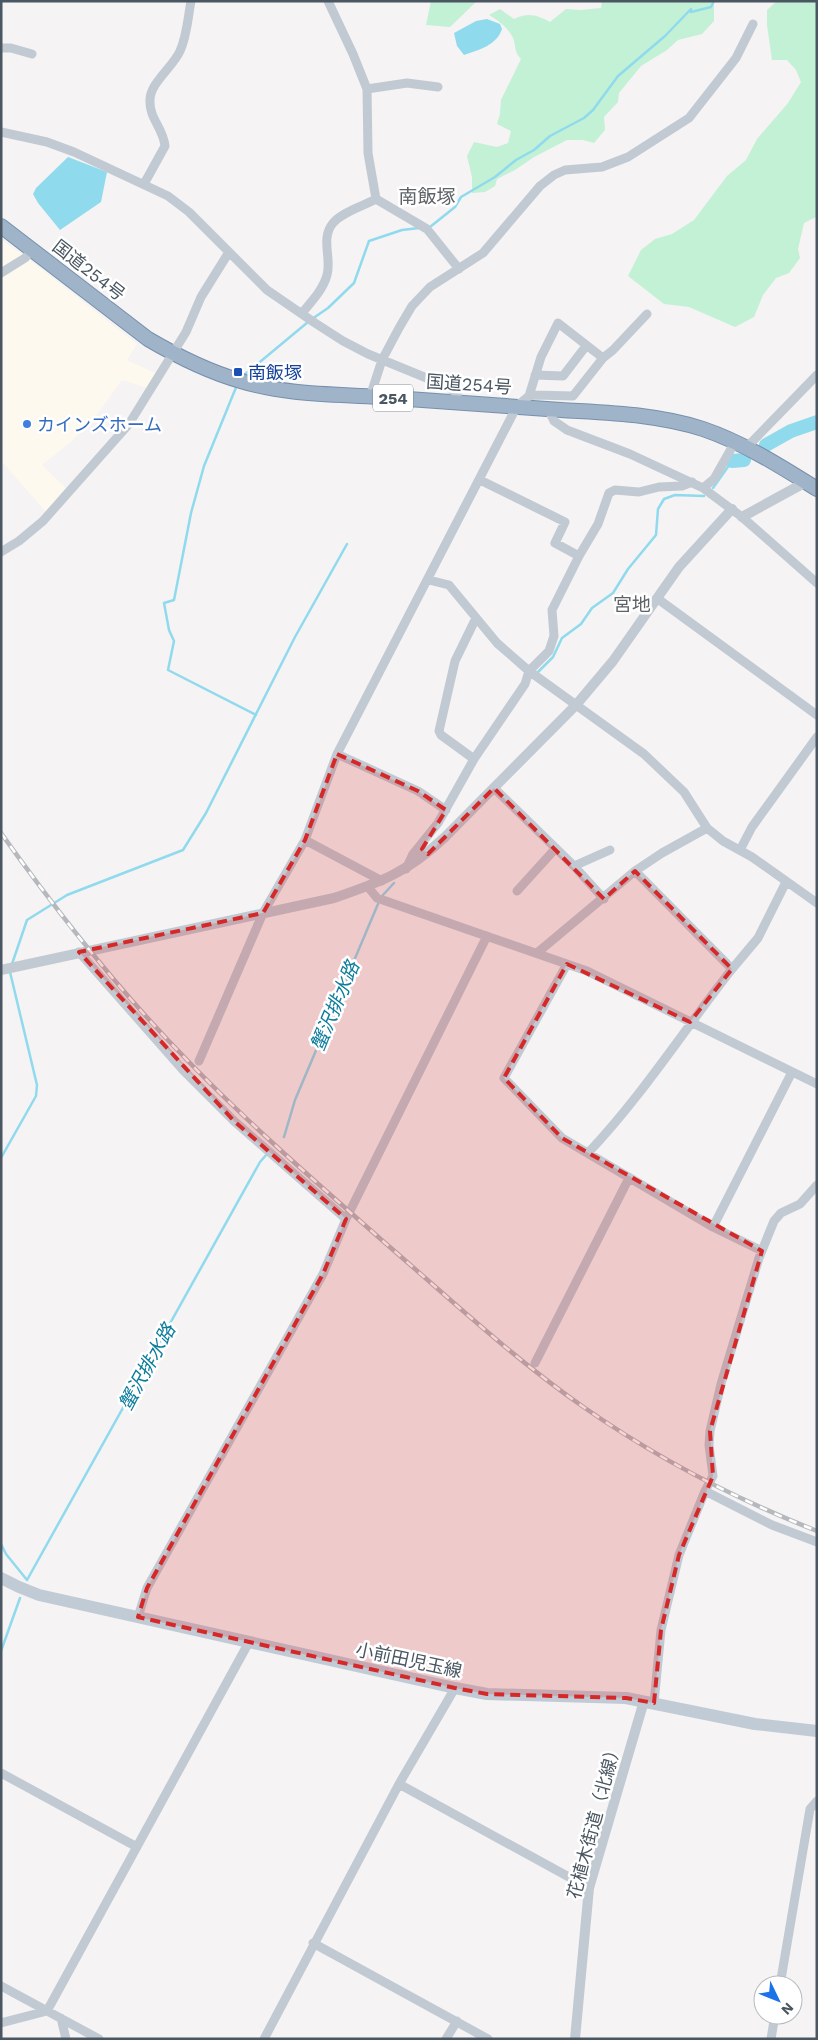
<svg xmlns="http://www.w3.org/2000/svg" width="818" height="2040" font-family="'Work Sans','Noto Sans JP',sans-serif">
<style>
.commercial{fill:#fdf9ef}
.green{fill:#c3f1d5}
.water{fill:#90daee}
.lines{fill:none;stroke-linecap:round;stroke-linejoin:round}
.stream{stroke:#90daee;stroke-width:2.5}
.river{stroke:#90daee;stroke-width:14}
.trunk-casing{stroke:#7690ad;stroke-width:16}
.minor{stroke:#c1cad2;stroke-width:9}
.tertiary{stroke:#c1cad2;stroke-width:10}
.secondary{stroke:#c1cbd6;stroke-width:12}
.trunk{stroke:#9fb4c9;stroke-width:14}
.rail-casing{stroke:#b5b8bd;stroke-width:4.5}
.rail{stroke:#fff;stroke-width:2.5;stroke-dasharray:8;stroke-linecap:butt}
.marked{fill:#d62828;fill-opacity:0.2;stroke:#d62828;stroke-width:4;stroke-dasharray:10 6;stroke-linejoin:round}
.transit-dot{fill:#1a4fb4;stroke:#fff;stroke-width:2}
.shop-dot{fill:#3f7fe0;stroke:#fff;stroke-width:2}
.labels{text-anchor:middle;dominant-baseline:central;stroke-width:5;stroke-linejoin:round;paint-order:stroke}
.shield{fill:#fff;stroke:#808990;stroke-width:1}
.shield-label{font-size:16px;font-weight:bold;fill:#4a5661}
.street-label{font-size:18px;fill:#4a5661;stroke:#fff}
.transit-label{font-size:18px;fill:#164399;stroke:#fff;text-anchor:start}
.shop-label{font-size:18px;fill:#366cbe;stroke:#fff;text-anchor:start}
.neighbourhood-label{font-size:19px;fill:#5f6368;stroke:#fff}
.water-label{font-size:19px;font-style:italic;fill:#0c7c9b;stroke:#fff}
</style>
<rect width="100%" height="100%" fill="#f5f3f3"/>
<path class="commercial" d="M1,239L23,255L1,270Z
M30,260L137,344L127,360L155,373L147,388L122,380L96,416L71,442L42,465L66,488L46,512L1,461V279Z"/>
<path class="green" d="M431,1H477L450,27L426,25Z
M602,1H714V21L702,34L678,40L667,50L641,66L619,93L618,102L604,117L605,130L594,143L583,140H567L534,157L515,170L497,179L495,186L485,192L472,193V177L467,156L474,142L497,147L508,143L511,131L497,124L500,114L501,100L521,59C515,53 516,49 514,41C512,31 498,20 489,15L500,9L514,19C528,12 537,15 550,22L566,9L580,10L601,8Z
M777,1H817V229L816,217L804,223L798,249L800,258L789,273L776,278L763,295L754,317L735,327L689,307L664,304L628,276L641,250L655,239L672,234L694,220L727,176L746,160L757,139L788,103L801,82L796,70L787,60H772L767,25V10Z"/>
<path class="water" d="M487,19L500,24L502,29C497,45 479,50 464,55L457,46L454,33L476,21Z
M68,157L107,172L101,202L60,230L38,203L33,194L36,188Z"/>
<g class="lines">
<path class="stream" d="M430,227L455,207L461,197L495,177L516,160L534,150L550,136L584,118L593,110L618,76L665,36L691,9V12L711,7L714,1
M312,319L328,308L354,283L369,241L402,230L419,228
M243,376L308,322
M237,385L204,466L191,513L174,600L164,603L169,630L174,641L168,670L256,715
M713,488L732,461
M538,672L553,657L562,638L581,624L592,608L613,593L628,569L656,535L658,509L664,499L675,495L704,496
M382,896L394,883
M12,964L27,920L67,895L183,850L206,813L295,637L347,544
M284,1137L295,1100L378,904
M1,1158L36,1096L37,1085L10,972
M1,1544L6,1554L27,1580L260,1162L267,1154
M1,1651L20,1598"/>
<path class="river" d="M766,445L791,431L817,422
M732,461L744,460"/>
<g class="trunk-casing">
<path id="trunk" d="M1,226L148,339C177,356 209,372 241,381C286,395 333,394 380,397C440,401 500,406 561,410C609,413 657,414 703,429C744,443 780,466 817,489"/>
</g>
<path class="minor" d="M328,1L353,54L367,89L368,153L376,199L427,229L459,269
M1,48H11L32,54
M367,89L407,83L438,87
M1,132L47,142L74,152L168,196L189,212L267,290L315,323L343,341L368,354L451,388L457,395V402
M144,184L165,146C163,127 149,119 150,100C150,83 173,67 180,51C187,36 188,17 191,1
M1,273L25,258L32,250
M302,313C311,302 323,290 327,275C332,258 320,239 333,223C342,212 363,206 376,199
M535,375L563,376L586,346
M529,396L541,357L558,323L603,358
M370,397L382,360L399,328L412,306L430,287L483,253L540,186L554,175L565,170L602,167L628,157L689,118L736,58L753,24
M548,409L554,421L567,430L630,454L703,488L742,517L817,583
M747,447L817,375
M480,480L565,522L555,543L579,556
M703,488L714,479L735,442
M1,552L19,541L43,521L129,424L173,353L186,332L201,297L229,252
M429,580L449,585L497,643L529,671L644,754L684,792L707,828L723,841L752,857L817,903
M658,599L817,715
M337,754L418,791L446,810
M474,759L441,735L439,731L455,661L476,618
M494,788L574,866L604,899
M305,840L382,881
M740,850L752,827L817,737
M574,866L610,850
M406,869L413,854L438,823L474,759L525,684L529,671L549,651L554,636L552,610L579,556L598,524L609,493L615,490L639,492L659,487L682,486L692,482
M368,887L377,898L587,971L817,1084
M517,891L556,848
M79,952L183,1070L234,1121L346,1219
M537,953L635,871L662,853L707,828
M567,964L504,1078L562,1138L713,1227L762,1251
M732,969L758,938L786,882
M199,1061L263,913L305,840L337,754L517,406L529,396L534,395L573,396L603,358L613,350L647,314
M588,1153C642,1096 684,1030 732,969L635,871
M713,1227L792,1072
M535,1363L629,1178
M705,1491L772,1525L817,1542
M138,1617L147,1588L323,1274L346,1219L487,936
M654,1703L661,1630L679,1555L705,1491L713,1476L709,1445L710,1431L721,1384L759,1258L774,1221L781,1213L800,1204L817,1185
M1,1773L137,1847
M399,1784L589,1888
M313,1943L488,2039
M780,1985L810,1809L817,1801
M1,1986L99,2039
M61,2018L66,2039
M1,2023L47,2011L249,1642
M264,2039L399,1784L455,1688
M446,2039L457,2021
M771,2039L775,2015"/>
<path class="tertiary" d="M742,517L806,482
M1,970L334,898C381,882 408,872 445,837L576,705L613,661L679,567L732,509
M575,2039L589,1888L644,1701"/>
<path class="secondary" d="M1,1578L19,1587L39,1595L455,1688L487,1694L626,1698L755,1724L817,1731"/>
<use href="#trunk" class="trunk"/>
<g class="rail-casing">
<path id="rail" d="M1,833C58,913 119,991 188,1061C250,1125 317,1183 384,1242C449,1298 512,1357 582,1406C655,1457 733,1498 817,1531"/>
</g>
<use href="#rail" class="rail"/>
</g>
<path class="marked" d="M337,754L418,791L446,810L422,849L428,854L494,788L604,899L635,871L732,969L690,1022L567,964L504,1078L562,1138L762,1251L710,1431L713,1476L679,1555L661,1630L654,1703L626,1698L487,1694L455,1688L138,1617L147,1588L323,1274L346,1219L234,1121L79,952L263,913L305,840Z"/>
<rect class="transit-dot" x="233" y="367" width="10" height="10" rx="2.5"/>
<circle class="shop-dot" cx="27" cy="424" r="5"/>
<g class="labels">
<rect class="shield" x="373" y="384.5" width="40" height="27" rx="4"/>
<g class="shield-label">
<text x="393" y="398">254</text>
</g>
<g class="street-label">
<text transform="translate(89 270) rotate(38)">国道254号</text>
<text transform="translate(469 384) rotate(4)">国道254号</text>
<text transform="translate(409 1660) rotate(12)">小前田児玉線</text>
<text transform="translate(594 1820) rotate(-75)">花植木街道（北線）</text>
</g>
<g class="transit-label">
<text x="248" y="372">南飯塚</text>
</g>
<g class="shop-label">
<text x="37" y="424">カインズホーム</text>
</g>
<g class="neighbourhood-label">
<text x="427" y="196">南飯塚</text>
<text x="632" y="604">宮地</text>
</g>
<g class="water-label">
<text transform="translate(335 1006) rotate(-67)">蟹沢排水路</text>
<text transform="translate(147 1367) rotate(-61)">蟹沢排水路</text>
</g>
</g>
<rect width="818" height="2040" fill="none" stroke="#4a5661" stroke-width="5"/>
<g transform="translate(778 2000) rotate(133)"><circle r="24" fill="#ffffff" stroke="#b7bbc0"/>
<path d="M0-4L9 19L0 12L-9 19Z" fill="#1a73e8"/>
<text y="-8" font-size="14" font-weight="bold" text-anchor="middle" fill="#4a5661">N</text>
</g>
</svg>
